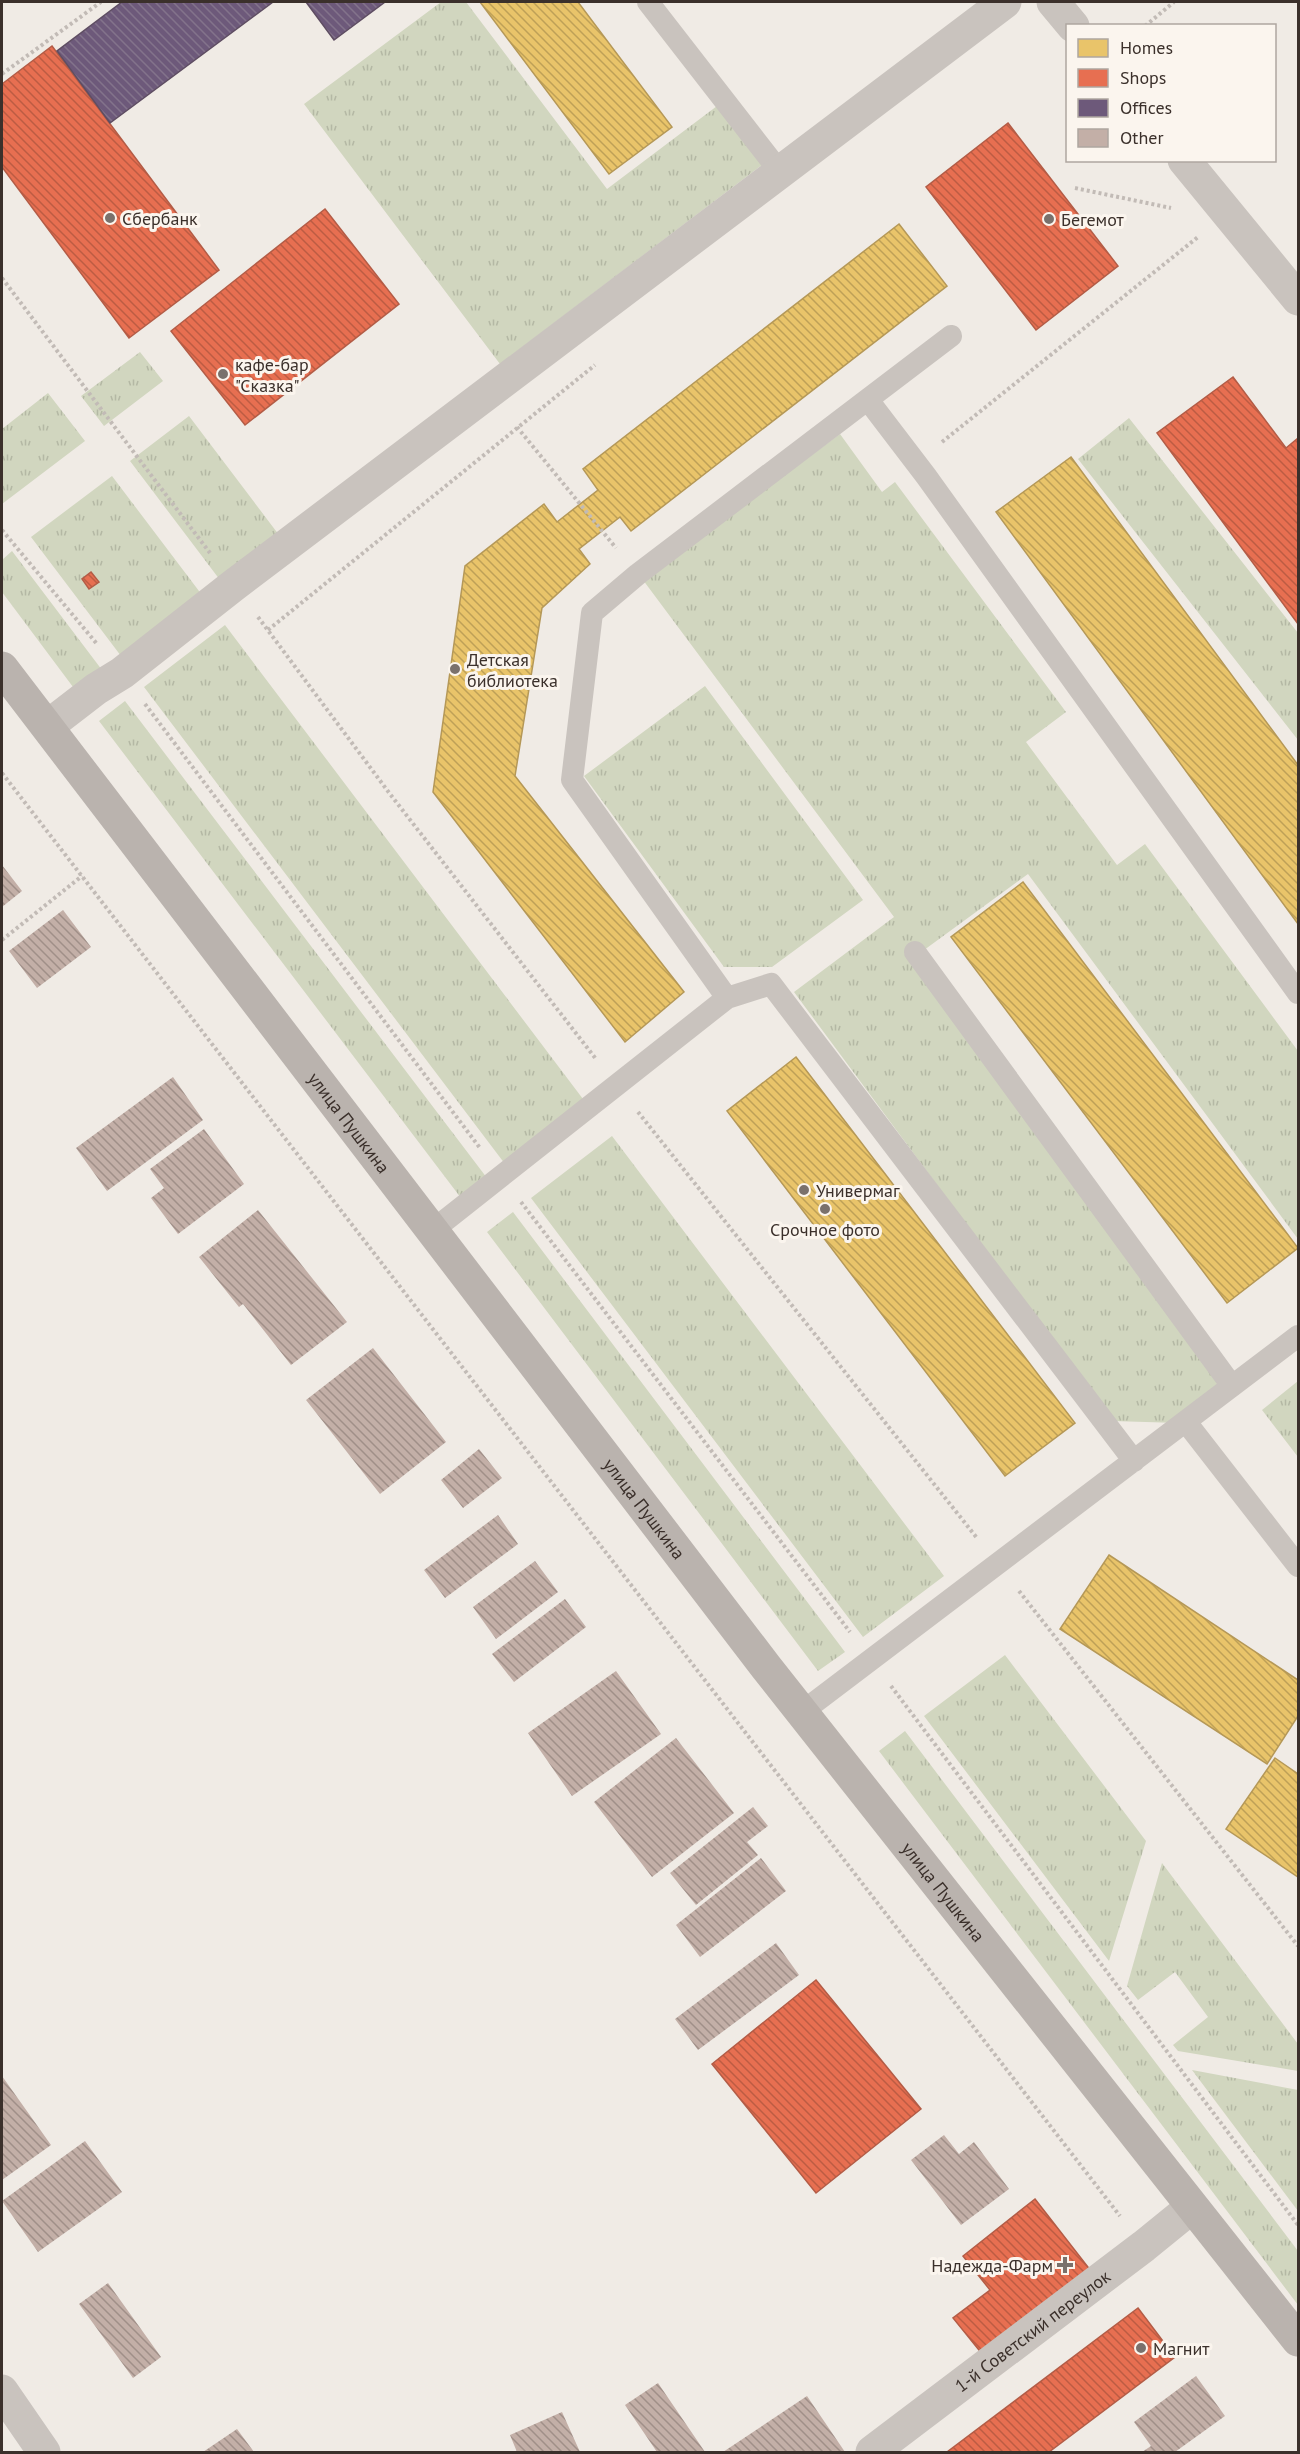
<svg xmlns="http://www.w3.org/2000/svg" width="1300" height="2454" font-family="'PT Sans',sans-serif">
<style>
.grass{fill:url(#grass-tufts)}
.homes{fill:url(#homes-back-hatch);stroke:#b59857;stroke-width:1.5}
.shops{fill:url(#shops-back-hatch);stroke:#b35c46;stroke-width:1.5}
.offices{fill:url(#offices-back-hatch);stroke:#5e4d62;stroke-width:1.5}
.building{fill:url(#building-back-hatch)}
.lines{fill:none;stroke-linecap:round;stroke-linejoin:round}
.path{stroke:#c2bbb6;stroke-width:4;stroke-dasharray:3 3;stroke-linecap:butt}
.lane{stroke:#c9c3be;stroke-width:22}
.street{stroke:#c9c3be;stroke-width:33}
.secondary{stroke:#bab3ae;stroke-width:33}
.poi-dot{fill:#7a716c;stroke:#fbf5ee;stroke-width:2}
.labels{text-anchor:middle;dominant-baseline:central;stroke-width:6;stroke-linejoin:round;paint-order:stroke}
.poi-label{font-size:18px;fill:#3b302b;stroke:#fbf5ee;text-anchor:start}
.street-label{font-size:18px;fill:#3b302b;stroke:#fbf5ee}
</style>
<defs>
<pattern id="grass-tufts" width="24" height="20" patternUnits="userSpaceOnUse" patternTransform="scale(1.5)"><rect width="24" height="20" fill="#d1d6bf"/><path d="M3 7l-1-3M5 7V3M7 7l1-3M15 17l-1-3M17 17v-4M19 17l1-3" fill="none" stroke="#b4b8a4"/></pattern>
<pattern id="homes-back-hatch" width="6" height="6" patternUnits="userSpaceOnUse" patternTransform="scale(1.5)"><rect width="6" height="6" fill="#e9c46a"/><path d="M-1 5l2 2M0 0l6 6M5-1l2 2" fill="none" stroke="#bea057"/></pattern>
<pattern id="shops-back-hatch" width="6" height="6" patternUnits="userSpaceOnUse" patternTransform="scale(1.5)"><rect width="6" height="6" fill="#e76f51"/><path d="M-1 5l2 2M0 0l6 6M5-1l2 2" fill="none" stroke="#bc5c43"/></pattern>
<pattern id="offices-back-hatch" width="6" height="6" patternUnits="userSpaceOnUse" patternTransform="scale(1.5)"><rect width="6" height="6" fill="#6d597a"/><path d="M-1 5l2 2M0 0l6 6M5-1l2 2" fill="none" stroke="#83738b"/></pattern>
<pattern id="building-back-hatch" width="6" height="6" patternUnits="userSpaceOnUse" patternTransform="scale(1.5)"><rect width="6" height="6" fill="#c3afa7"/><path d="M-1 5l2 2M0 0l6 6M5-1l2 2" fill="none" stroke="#a08f88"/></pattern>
</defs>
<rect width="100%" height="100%" fill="#f0ebe5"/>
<path class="grass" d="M441,2H466L607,189L717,106L762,165L500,364L304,104Z
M140,352L163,381L104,426L81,396Z
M48,393L85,441L2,504V429Z
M189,416L279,535L220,580L130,461Z
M1129,418L1298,633V740L1078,459Z
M840,434L882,492L895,482L1066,712L1026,742L1117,865L1145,844L1298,1051V1239L1028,874L920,953L1237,1380L1179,1423L1112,1421L794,992L894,917L643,580Z
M112,476L202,595L121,656L31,537Z
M12,551L102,670L76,691L2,592V560Z
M225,625L586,1103L505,1164L144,687Z
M705,686L863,900L772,967H724L584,776Z
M125,701L487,1178L461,1198L99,721Z
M612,1136L944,1576L863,1637L531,1198Z
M513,1212L845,1652L818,1671L487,1232Z
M1298,1381V1457L1262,1410Z
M1005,1655L1146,1841L1109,1961L924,1716Z
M905,1731L1298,2251V2305L879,1751Z
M1162,1863L1298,2044V2071L1178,2051L1173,2045L1208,2017L1175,1972L1138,2000L1127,1986Z
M1192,2070L1298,2090V2211Z"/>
<path class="homes" d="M480,2H578L672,127L609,174Z
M899,224L947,286L631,531L620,517L579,549L590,564L542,608L515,776L684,992L625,1042L433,792L465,566L544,504L557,522L598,490L583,469Z
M1071,457L1298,765V924L996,512Z
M1023,882L1298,1248L1227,1303L951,937Z
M796,1057L1075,1423L1005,1476L727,1111Z
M1109,1555L1298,1680V1716L1267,1764L1060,1629Z
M1275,1758L1298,1774V1877L1226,1829Z"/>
<path class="shops" d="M52,46L219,270L129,338L2,167V84Z
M1008,123L1118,266L1036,330L926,187Z
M325,209L399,304L245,425L171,331Z
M1233,377L1286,448L1298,438V624L1157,433Z
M91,572L99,582L89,589L82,579Z
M816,1980L921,2109L816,2193L712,2064Z
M1035,2199L1095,2276L987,2360L953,2318L990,2290L963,2256Z
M1138,2308L1175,2357L1049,2452H947Z"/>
<path class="offices" d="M122,2H273L110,123L57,51Z
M306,2H385L334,40Z"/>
<path class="building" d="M2,865L22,891L2,907Z
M63,910L91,947L37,988L9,951Z
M173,1077L203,1120L107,1191L76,1148Z
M204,1129L244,1184L178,1234L151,1198L164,1188L150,1169Z
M258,1210L347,1322L291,1365L243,1304L239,1307L199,1257Z
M373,1348L446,1442L380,1494L306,1400Z
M479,1449L502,1478L463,1508L441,1480Z
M498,1515L518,1544L445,1598L424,1570Z
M535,1561L558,1592L496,1639L473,1607Z
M565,1599L586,1627L514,1682L492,1654Z
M616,1671L661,1734L572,1796L528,1733Z
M676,1738L734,1813L652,1877L594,1802Z
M753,1807L768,1826L747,1842L758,1855L696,1905L670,1873Z
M761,1858L786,1891L700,1957L676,1925Z
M776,1943L799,1975L698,2050L675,2019Z
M2,2076L51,2145L2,2180Z
M944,2135L959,2154L974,2142L1009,2189L961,2225L911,2160Z
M85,2141L122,2192L38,2252L2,2201Z
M108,2283L161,2357L133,2378L79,2304Z
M1196,2376L1225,2416L1175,2452H1142L1151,2446L1134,2422Z
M658,2383L705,2452H657L625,2405Z
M807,2396L845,2452H723Z
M562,2412L580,2452H517L510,2435Z
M237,2429L254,2452H203Z"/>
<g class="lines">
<path class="path" d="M1145,26L1174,2
M2,74L101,2
M1075,188L1171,208
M2,278L210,553
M517,427L616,548
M942,442L1198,237
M2,530L97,644
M258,617L390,794L596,1059
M268,630L595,365
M145,704L480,1148
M2,773L1120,2216
M2,940L82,876
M638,1112L977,1538
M521,1202L850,1632
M1019,1591L1298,1946
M891,1686L1298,2225"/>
<path class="lane" d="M648,2L780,172
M868,400L926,476L1298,993
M915,952L1232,1386
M727,998L771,984L1134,1461
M433,1230L727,998L572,780L592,613L638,574L951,336
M1186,1422L1298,1566
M802,1712L1298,1336"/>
<g class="street">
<path d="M1053,2L1073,26"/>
<path d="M1184,160L1298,299"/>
<path d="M48,726L96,689L122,673L234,585L1005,2"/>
<path d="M2,2391L44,2452"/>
<path id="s1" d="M872,2452L1144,2246L1192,2207"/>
</g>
<path class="secondary" id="s2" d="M2,668L766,1667L1298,2340"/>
</g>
<g class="poi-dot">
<circle cx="110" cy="218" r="6"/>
<circle cx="1049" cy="219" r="6"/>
<circle cx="223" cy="374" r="6"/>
<circle cx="455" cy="669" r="6"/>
<circle cx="804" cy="1190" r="6"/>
<circle cx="825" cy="1209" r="6"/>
<path d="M1062 2256h6v6h6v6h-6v6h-6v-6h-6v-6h6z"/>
<circle cx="1141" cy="2348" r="6"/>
</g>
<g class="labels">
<g class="poi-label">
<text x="122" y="218">Сбербанк</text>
<text x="1061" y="219">Бегемот</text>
<text x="235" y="364">кафе-бар<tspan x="235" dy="21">"Сказка"</tspan></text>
<text x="467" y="659">Детская<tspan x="467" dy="21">библиотека</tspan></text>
<text x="816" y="1190">Универмаг</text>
<text x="825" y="1229" text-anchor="middle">Срочное фото</text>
<text x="1053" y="2265" text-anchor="end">Надежда-Фарм</text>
<text x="1153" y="2348">Магнит</text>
</g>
<g class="street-label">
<text stroke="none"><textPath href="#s2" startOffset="572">улица Пушкина</textPath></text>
<text stroke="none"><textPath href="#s2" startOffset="1058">улица Пушкина</textPath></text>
<text stroke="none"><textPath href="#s2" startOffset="1544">улица Пушкина</textPath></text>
<text stroke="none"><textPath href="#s1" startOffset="201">1-й Советский переулок</textPath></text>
</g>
</g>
<rect width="1300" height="2454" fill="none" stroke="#3b302b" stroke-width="6"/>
<rect x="1066" y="24" width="210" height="138" fill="#fbf5ee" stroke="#aea6a0" stroke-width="1.5"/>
<rect x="1078" y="39" width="30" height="18" fill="#e9c46a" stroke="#aea6a0" stroke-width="1.5"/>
<text x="1120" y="54" font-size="18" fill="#3b302b">Homes</text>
<rect x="1078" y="69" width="30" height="18" fill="#e76f51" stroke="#aea6a0" stroke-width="1.5"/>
<text x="1120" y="84" font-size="18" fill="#3b302b">Shops</text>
<rect x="1078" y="99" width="30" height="18" fill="#6d597a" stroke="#aea6a0" stroke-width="1.5"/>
<text x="1120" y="114" font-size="18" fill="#3b302b">Offices</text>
<rect x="1078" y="129" width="30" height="18" fill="#c3afa7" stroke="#aea6a0" stroke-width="1.5"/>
<text x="1120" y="144" font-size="18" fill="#3b302b">Other</text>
</svg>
